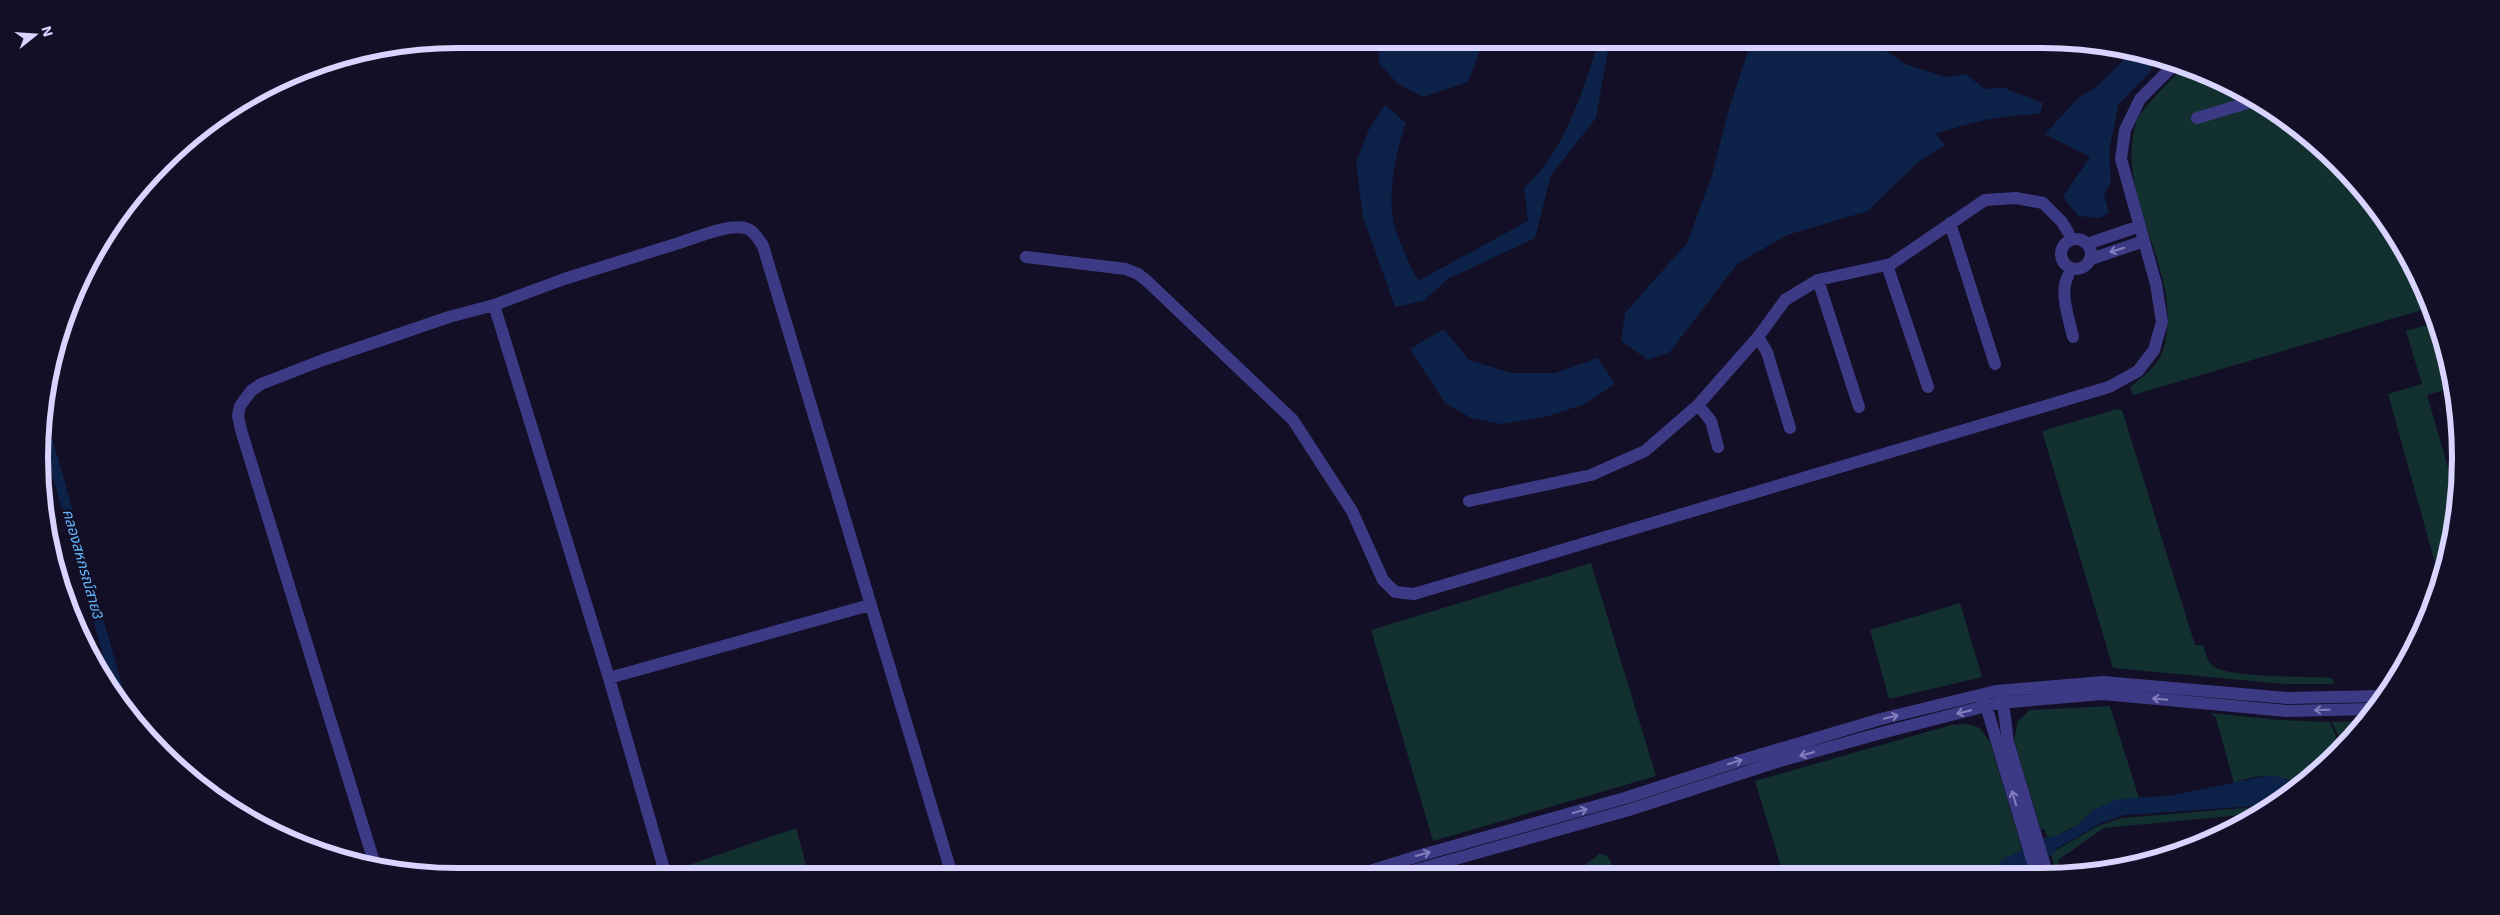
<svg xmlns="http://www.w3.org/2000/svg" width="2500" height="915" font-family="'Work Sans','Noto Sans Thai',sans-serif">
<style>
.green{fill:#12302f}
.water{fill:#0c2248}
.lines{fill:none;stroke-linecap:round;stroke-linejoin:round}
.canal{stroke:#0c2248;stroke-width:10}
.river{stroke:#0c2248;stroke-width:19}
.minor{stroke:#3d3a85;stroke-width:12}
.oneway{stroke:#837fbc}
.labels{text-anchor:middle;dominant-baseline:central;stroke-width:5;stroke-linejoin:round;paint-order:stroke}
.water-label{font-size:15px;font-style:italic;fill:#62b6ff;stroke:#130f26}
.rim{fill:none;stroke:#d9d4ff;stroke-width:6}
</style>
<rect width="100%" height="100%" fill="#130f26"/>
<path class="green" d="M2184,66L2227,82L2297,125L2357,181L2405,248L2432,307L2133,395L2130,387C2143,377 2158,366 2163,350C2187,273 2111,197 2137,120C2141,109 2174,77 2184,66Z
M2438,322L2454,387L2427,395L2458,502L2447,566L2440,581L2388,394L2422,384L2406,331Z
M2117,409L2122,410L2195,645H2203C2206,653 2207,664 2216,668C2237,678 2306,676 2332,678L2335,684H2285L2113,668L2042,431Z
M1591,563L1656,776L1433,841L1371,630Z
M1960,603L1982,677L1889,699L1870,630Z
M2110,706L2139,798L2093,810L2079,824L2049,840L2044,829L2041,830L2014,740L2018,721L2030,710Z
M2210,713L2280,720L2330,722L2340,746L2319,772L2302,784C2273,774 2262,773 2234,783L2216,718Z
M2361,721L2342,744L2332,722Z
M1967,724L1980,728L1990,742L2023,852L2006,859L1994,873H1783L1755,781L1951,725Z
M2269,806L2243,822L2241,815L2104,828L2058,860L2061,873H2056L2051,853L2098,826L2122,818Z
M796,828L809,875L679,876L677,869Z
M1599,854L1606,855L1611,862V870L1608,874H1560L1580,869Z"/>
<path class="water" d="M1378,39H1480L1478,56L1468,82L1423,97L1397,83L1379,63Z
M1752,39H1869L1905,64L1946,77L1965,74L1985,89L2002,87L2043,103L2040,114C2002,115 1973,121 1936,134L1945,145L1918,162L1868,211L1787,235L1737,264L1670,352L1648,360L1621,341L1625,313L1687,243L1712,175L1729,109Z
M1596,50H1608L1596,118L1551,175L1535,238L1448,279L1423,301L1395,307L1363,217L1356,163L1369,129L1385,105L1406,123C1396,150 1386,199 1395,228C1401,246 1410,265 1418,281L1528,221L1524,188C1563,153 1580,99 1596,50Z
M2133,51L2147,55L2153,63L2150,72L2118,105L2109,152L2111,181L2104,196L2109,213L2099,218L2078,216L2063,197L2090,157L2045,134L2078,98L2096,87Z
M1444,329L1469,360L1511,373H1555L1598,358L1615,384L1585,404L1545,417L1501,424L1471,418L1445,403L1410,349Z
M2272,775L2302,784L2270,805L2125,815L2101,823L2049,853L2045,839L2062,834L2079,824L2093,810L2117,799L2168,796Z"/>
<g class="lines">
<path class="canal" d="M42,420L123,707"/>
<path class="river" d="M2003,873L2007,868L2047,847"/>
<path class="minor" d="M2197,118L2257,100
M1950,223L1995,364
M2061 254a15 15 0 1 1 30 0a15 15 0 1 1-30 0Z
M2087,244L2140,226
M1026,257L1126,269L1138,274L1147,281L1293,420L1352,511L1383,580L1395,592L1414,594L2109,387L2138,371L2154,350L2162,322L2156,284L2121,159L2125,130L2140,99L2176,63
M2091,259L2144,241
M1887,265L1928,387
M2068,276C2059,292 2069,319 2073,337
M1818,280L1859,407
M494,305L609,678L666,876
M1758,337L1767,352L1790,428
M1698,405L1711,421L1718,447
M1469,501L1591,475L1645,451L1698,405L1758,337L1785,300L1818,280L1891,264L1985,200L2016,198L2043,203L2062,222L2068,232
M609,678L870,605
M2002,695L2008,742L2047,873
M1984,699L2036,873
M375,865L241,430L238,416L240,406L251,391L261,384L323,360L449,317L494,305L564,279L679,243C695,238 732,222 748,229C755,232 759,240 763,246L952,875
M1360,874L1418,856L1625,798L1739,761L1881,719L1996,691L2103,682L2287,698L2381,696
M1402,874L1629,810L1780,761L1885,732L1998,703L2103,694L2287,711L2370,709"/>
</g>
<defs><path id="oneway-shaft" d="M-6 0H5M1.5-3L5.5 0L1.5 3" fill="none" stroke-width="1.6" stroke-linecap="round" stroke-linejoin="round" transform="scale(1.25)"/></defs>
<g class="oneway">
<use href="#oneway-shaft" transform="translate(2117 250) rotate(162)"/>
<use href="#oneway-shaft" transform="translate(2160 699) rotate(-175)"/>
<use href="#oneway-shaft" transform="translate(2322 710) rotate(179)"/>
<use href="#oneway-shaft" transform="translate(1964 712) rotate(166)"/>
<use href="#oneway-shaft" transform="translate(1891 717) rotate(-14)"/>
<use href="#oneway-shaft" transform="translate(1807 754) rotate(164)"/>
<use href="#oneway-shaft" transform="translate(1735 762) rotate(-18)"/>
<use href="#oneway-shaft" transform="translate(2014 798) rotate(-107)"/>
<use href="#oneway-shaft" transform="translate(1580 811) rotate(-15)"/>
<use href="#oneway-shaft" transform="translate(1423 854) rotate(-16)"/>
</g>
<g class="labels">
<g class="water-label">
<text transform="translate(83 564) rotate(74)">คลองสหกรณ์สาย3</text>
</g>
</g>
<path d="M0 0H2500V915H0ZM458 48H2042A410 410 0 0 1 2452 458V458A410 410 0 0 1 2042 868H458A410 410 0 0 1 48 458V458A410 410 0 0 1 458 48Z" fill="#130f26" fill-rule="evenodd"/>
<path class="rim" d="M458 48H2042A410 410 0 0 1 2452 458V458A410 410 0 0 1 2042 868H458A410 410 0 0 1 48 458V458A410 410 0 0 1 458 48Z"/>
<g transform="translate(35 35) rotate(73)" stroke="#130f26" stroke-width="4" paint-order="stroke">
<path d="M0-4L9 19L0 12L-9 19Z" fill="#d9d4ff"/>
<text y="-8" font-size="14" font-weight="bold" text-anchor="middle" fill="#d9d4ff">N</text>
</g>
</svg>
